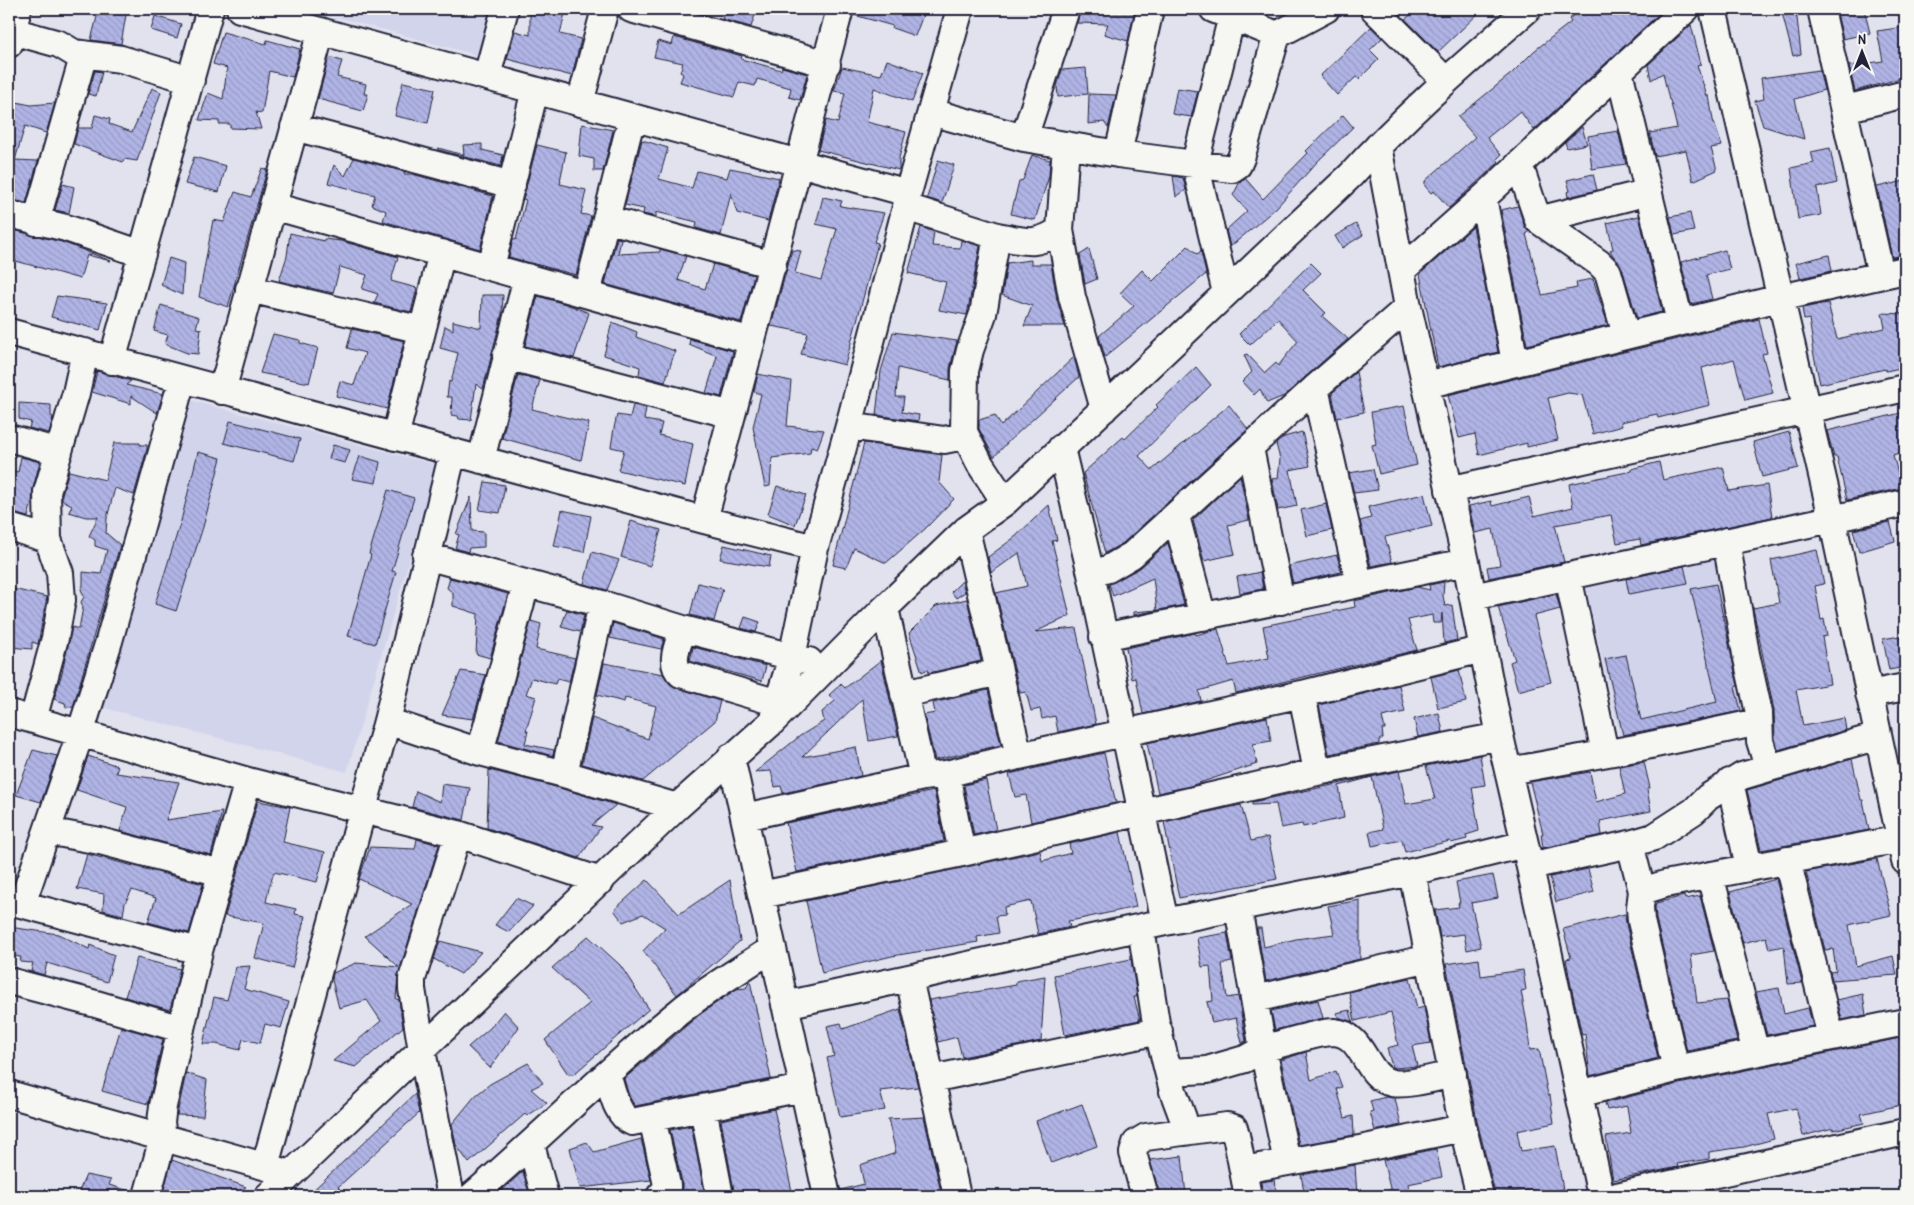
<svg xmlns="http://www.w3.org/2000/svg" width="1914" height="1205" font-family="'Patrick Hand',sans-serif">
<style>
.built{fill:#d2d4eb}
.building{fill:url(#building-back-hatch);stroke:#22223b}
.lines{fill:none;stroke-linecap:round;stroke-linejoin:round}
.minor-casing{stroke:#22223b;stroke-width:30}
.minor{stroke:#f6f6f2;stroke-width:26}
</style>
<defs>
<pattern id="building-back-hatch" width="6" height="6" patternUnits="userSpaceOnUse" patternTransform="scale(1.25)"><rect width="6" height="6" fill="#b0b4e5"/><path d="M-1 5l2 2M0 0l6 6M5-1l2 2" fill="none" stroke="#979ac5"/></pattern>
</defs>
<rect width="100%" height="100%" fill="#e1e2ee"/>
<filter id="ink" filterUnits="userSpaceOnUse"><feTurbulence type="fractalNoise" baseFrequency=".02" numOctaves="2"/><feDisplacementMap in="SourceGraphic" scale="10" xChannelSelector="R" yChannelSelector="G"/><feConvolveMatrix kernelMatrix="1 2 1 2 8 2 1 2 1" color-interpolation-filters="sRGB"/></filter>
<g filter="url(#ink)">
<path class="built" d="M308,9H500L487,58Z
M186,399L437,465L347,772L104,708Z
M1726,555L1758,716L1622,745L1585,583Z"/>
<path class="building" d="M99,9H127L121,44L91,40Z
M537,9H566L560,34L581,39L572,76L507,59L515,31L530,35V13H537Z
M726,9H757L751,27L722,19Z
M855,9H907L923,15L915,36L892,28L893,26L854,15Z
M1081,9H1135L1128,41L1104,34L1108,24L1077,23Z
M1419,9H1483L1438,52L1405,19Z
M1582,9H1664L1534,130L1520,111L1487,138L1501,155L1497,159L1499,162L1449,208L1434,191L1431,193L1425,186V181L1475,137L1458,117L1512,73L1534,51L1571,22L1569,19Z
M1781,9H1796L1801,54L1793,56Z
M1836,9H1864L1870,33L1843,39Z
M155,16L181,24L177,38L151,30Z
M1691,25L1701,64L1697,65L1707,96H1709L1713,120L1722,146L1711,148L1717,170L1693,181L1686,150L1655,156L1650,133L1677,128L1670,100H1669L1663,73L1651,80L1648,65Z
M1371,27L1382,38L1370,50L1379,59L1359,79L1356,77L1337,95L1320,76Z
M1905,27V77L1855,91L1849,66L1883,61L1877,31Z
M223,32L266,44L267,40L300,49L293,77L269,71L262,113L256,112L261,129L230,128V124H219V121L199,120L208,93L223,99L227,68L213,64Z
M674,37L742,56L741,59L781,70L782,67L807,74L800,100L789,97L791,88L757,79L755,86L739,82L734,97L680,82L683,74L680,72L683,63L654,57L658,41L672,45Z
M329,57L342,61L337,77L366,84L364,94H368L363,111L318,99Z
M887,60L923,73L912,102L874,88L867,122L906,132L899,158V170L818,150L826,120L838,123L845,93L834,91L842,67L881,75Z
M1086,68L1088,94L1058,97L1057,86L1062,70Z
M1819,70L1824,90L1795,99L1804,139L1763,126L1755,101L1764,99L1761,78Z
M95,71L102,72L96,96L88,94Z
M403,82L435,89L428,123L395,116Z
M152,88L161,92L137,161L124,159L123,162L74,144L78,128H92L95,115L110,119L109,124L132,132Z
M1177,88L1198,91L1191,117L1172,114Z
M1089,94L1116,95L1108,128L1104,122L1088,124Z
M16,102L31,105L55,103L46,133L25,126L15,160L38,161L26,203L9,199V188L13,176L9,175V126Z
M1343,115L1353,127L1317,162L1276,208L1230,247L1226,230L1247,211L1233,195L1240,182L1245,178L1263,199L1308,153L1306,151Z
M582,124L613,130L603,171H594V159L579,156Z
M1582,127L1587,144L1567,148L1565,142Z
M1618,131L1626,164L1592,169L1588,136Z
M642,140L668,148L659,179L692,188L697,171L727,178L730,168L779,178L768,221L737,213L731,193L721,235L696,228L697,222L656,212V217L643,214L644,209L625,205Z
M482,144V150L503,155L501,166L438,150V148L464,155L463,145Z
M537,145L566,152L560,181H561L560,184L586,190L581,214L591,216L576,275L509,257L513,239L516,240L526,200L523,199Z
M1830,148L1837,183L1817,188L1821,215L1798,219L1791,168L1814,163L1811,152Z
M1032,155L1050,160L1049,176L1035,220L1011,214L1019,181L1023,180Z
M194,157L226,166L219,192L185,184Z
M354,158L405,172L404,174H412L493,196L480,249L383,221L386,211L372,205L375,195L328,183L334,165L345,176Z
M938,160L954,165L942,203L927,198Z
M262,168L267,170L228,307L199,297L213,220L224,222L235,192L251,197Z
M1593,174L1597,190L1568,197L1567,192L1570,191L1567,180Z
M1173,176L1183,178L1186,190L1176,197Z
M1905,181V255L1892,257L1877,187Z
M63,184L74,187L69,213L55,210Z
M823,197L842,201L840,206L884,213L874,242L878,243L845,365L801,354L808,333L771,326L792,250L801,251L795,273L821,280L837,229L816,224Z
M1518,206L1524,225L1528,231V233L1526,234L1542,295L1577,288L1576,282L1593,279L1608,325L1527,345L1501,210Z
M1690,213L1694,231L1674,235L1670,217Z
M1639,216L1662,312L1637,318L1622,268L1612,254L1610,250L1613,249L1607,223Z
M1356,224L1363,235L1342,248L1335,236Z
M921,227L934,232L932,246L960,248L961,240L980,246L967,315L939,310L946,282L908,273Z
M1473,227L1498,352L1438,367L1420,274Z
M9,229L62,242L111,261L87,255L80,279L9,259Z
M290,233L324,241V239L341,241L398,257L391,281L417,288L411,312L374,303L378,294L362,289L367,275L340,267L333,293L279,281L287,256Z
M617,238L621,239L618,254L660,252V249L686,256L678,280L705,289L713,264L754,275L741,322L605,284Z
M1188,246L1197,254L1201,251L1206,274L1105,357L1099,336L1134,306L1120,293L1142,270L1153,281Z
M1089,249L1097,279L1085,284L1080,255Z
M1725,250L1730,269L1706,275L1712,299L1691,304L1681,262Z
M1829,255L1832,271L1800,278L1796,263Z
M169,258L184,263L182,295L161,285Z
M1031,260V264H1051L1057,300L1065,326H1024L1032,306L1002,295L1007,263Z
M1311,263L1321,273L1303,290L1326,313L1322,316L1348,339L1284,396L1267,403L1260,389L1254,395L1242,382L1252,372L1244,355L1247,354L1265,373L1276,363L1278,366L1298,341L1278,319L1250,345L1239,334Z
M482,295H503L502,314L483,389L476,384L471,420L459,419L458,416L451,415L452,397H447L449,381L451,382L458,353L440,348L445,326L453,330V321L481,328Z
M57,296L107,303L100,330L51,317Z
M538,296L569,305L589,313L574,358L525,346Z
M1828,303L1837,339L1885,328L1882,313L1905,314V367L1886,371L1885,369L1820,384L1812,346L1813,345L1809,319L1804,320L1802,308Z
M161,305L199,317L196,328L201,329L198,354L187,353L165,344L168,335L154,331Z
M1759,319L1767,353L1762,354L1773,393L1745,400L1734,359L1702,368L1710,405L1658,418L1657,414L1621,422L1622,426L1593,434L1582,395L1568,393L1548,398L1558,440L1527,447V443L1479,455L1475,434L1459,438L1448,395Z
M612,322L637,332L636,337L675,351L665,382L639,375L640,367L604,355Z
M352,329L404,341L387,409L336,396L340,381L354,385L365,353L347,348Z
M893,332L957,341L950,368V380L898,368L896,397H904L902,412L919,415L918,421L876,415L881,371Z
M273,334L300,340V343L318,348L309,383L260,373Z
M690,339L733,351L721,397L706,393L717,356L689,344Z
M1074,357L1079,377L1009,441L994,457L979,429V420L995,415L1001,426Z
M1196,367L1211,385L1139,456L1152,470L1229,405L1248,429L1123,543L1105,553L1083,473L1123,437L1125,439L1158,407L1156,405Z
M97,371L131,381L126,385L163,394L157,413L131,396V404L92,392Z
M1356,372L1364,412L1337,418L1332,393Z
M758,374L791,381L787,426L824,430L817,449L811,447L810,453L772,458L770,486L765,487L753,427L761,394L754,392Z
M518,375L540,380L532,409L589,423L581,460L502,438Z
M19,403L51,405V416L53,417L49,433L29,428L31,422L19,419Z
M633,405L646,408L644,420L662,423L659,435L693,444L685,486L618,470L624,450L611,447L614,428L617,415L630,417Z
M1404,406L1417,465L1379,474L1372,445L1376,444L1371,412Z
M1901,413L1903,422H1905V451L1893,455L1902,488L1847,500L1837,457H1834L1827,431Z
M230,421L300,439L294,461L224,443Z
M1302,432L1310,466L1290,470L1297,506L1278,510L1272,479L1278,478L1280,459L1276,444L1284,437Z
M1789,432L1798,468L1762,477L1753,442Z
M114,443H140V445H147V449L134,495L115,488L107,518L106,533L120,545L73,707H66L65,703L54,699L62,673L72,627L79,629L83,607L81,602L84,597L81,589L83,585V572L101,574L107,550L95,546V540L89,536L98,517H86L69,512L72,505L62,500V494L69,471L105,480Z
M864,443L942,455L939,482L954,499L925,529L886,563L854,548L846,568L833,565Z
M333,445L350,450L345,463L329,459Z
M198,452L221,458L203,527L176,611L155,604L181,521Z
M360,456L380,462L376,483L352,479Z
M21,457L40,462L33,488L32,502L28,517L9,512V469L18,472Z
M1659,462L1663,480L1723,467L1729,491L1767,485L1772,517L1641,545L1640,539L1617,543L1611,515L1555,525L1564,562L1489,578L1487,567L1500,565L1493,529L1475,533L1469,506L1491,501L1492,506L1529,497L1534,516L1573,507L1569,484L1632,471V469Z
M1373,469L1378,490L1354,493L1349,473Z
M1240,476L1249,520L1228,525L1235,554L1204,561L1193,520Z
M485,482L505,485L500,513L479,510Z
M777,486L806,495L795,525L768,514Z
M388,490L414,498L392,571L396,572L375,644L348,636L371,555L369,554Z
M1424,494L1432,526L1385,537L1392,562L1371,566L1360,521L1371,518L1368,507Z
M471,497L472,531L484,532V547L469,548L468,552L455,548L459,535L456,534Z
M1326,504L1332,530L1307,536L1301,510Z
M1049,505L1057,540L1052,541L1070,616L1035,632L1076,628L1096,724L1058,732L1055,716L1042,719L1040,709L1031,711L1026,692L1020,693L996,593L1027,586L1019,553L991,573L988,557L1015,537Z
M562,510L591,516L584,552L554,546Z
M631,521L661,530L650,566L621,557Z
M1890,522L1895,541L1859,552L1853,530Z
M1168,543L1184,605L1134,615V612L1157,610L1153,578L1113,596L1109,584L1140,568Z
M724,545L771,556L769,567L720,559Z
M1817,550L1824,584L1815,586L1821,620L1824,619L1827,636L1822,637L1830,684L1796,690L1803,726L1844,718L1846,730L1778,750L1775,738L1774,710L1753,608L1779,603L1771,560Z
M592,552L619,560L607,590L584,584Z
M1337,555L1341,572L1293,583L1289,566Z
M1684,566L1688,583L1629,594L1626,579Z
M1260,572L1263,589L1240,593L1237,577Z
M450,578L508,594L490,658L476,654L478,614L453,606V593L447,588Z
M962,581L965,592L956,598L951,592Z
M1444,582L1443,596L1445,606L1452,605L1457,640L1444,643L1442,613L1441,623H1433L1432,615L1408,620L1417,650L1236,693L1233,681L1199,691L1201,701L1143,714L1136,678L1132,679L1126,648L1195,633L1196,635L1218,629L1229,666L1269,658L1263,626L1355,607L1354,601L1417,587L1430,590L1429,585Z
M698,583L723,589L714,621L690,615Z
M1716,584L1738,686L1735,687L1741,711L1623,735L1605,659L1626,655L1641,720L1717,702L1691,589Z
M9,588L47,597L38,644L32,642V649L9,647Z
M1556,594L1560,609L1534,616L1551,682L1518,691L1510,662L1515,660L1498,607Z
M967,599L981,661L929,673L928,669L922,672L909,633L936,606Z
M567,610L584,615L580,632L561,627Z
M745,617L760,622L756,632L741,628Z
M531,621L541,624L536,649L575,658L569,682L557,679L555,684L532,678L526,694L536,697L526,731H528L525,744L554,750L553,756L498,741Z
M613,623L664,639L661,649L610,638Z
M1905,635V667L1889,670L1883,639Z
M693,647L766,666L762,681L690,661Z
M881,660L898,736L869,741L862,699L802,757L856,747L861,776L783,793L781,786L775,787L771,771L755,772L800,736L824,721L822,712L835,701L829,695L841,684L845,688Z
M604,663L663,674L670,684L677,688L720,701L715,721L643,781L582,764L592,718L648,739L656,706L625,698L624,702L597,695Z
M1459,670L1466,702L1438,708L1431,677Z
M461,671L486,675L473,719L442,715Z
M1399,685L1405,712L1382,717L1385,729H1382L1383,738L1379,740V744L1329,754L1319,705Z
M988,690L1001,745L935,760L924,715L935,713L933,703Z
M1439,713L1443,732L1418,737L1414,719Z
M1267,717L1271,741L1253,744L1257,764L1190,786L1158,793L1147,743Z
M33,750L57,756L41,802L16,795Z
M1104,753L1116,803L1031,822L1026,795L1015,797L1009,774Z
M1480,755L1485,785L1472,787L1479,831L1466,835L1467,839L1451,843L1450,841L1405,852L1402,840L1372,846L1369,832L1383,829L1372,777L1339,786L1344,818L1303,827L1302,824L1281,828L1276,804L1252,805V802L1399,771L1406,804L1435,799L1426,766Z
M88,756L118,766L116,773L179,782L166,820L222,812L211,855L120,831L127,807L77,790Z
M1852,759L1861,800H1863L1869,830L1761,850L1747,790Z
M1644,762L1650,788L1647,789L1651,811L1600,821L1602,835L1543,848L1541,834H1543L1530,782L1590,772L1596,802L1625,794L1619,766Z
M489,770L560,788L616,805L592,825L601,827L579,858L487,828Z
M986,780L996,830L974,835L964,785Z
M442,784L470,788L464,820L412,807L416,791L440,802Z
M934,791L944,841L797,872L786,823Z
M258,801L290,807L283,842L325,852L317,882L274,872L269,888L266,902L296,909L295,914L305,916L292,968L255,958L264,923L225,916Z
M1241,805L1251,841L1268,837L1277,879L1179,898L1164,822Z
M1120,832L1136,907L1075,920L1068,921L1070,927L1038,934L1031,901L1004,907L1005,915L996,916L999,933L977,937L978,942L892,956L822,973L806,901L1040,851L1042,861L1071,853L1069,844Z
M417,839L439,845L398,975L396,999L399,1000L403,1027L356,1067L333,1061L381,1021L367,1000L339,1008L332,980L333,973L356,963L399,967L365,936L412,904L359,879L370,847L415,849Z
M87,854L203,884L189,933L148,922L156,898L132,890L125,903L123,915L103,910L104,894L77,889Z
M1877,859L1891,915L1849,925L1856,966L1893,956L1897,975L1832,980L1830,972L1836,971L1833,949L1825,950L1806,872Z
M1588,869L1594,892L1556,902L1550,877Z
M1493,875L1498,898L1471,903L1481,947L1467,950L1464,934L1440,937L1435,910L1459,907L1458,903H1460L1456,882Z
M1776,879L1802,983L1788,984L1784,946L1769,949L1766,937L1743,943L1730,892Z
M647,880L679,914L730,880L740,941L677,995L643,951L665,928L643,914L623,922L614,910Z
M1684,896L1685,899L1700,896L1714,951L1691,955L1697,1003L1727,1000L1737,1041L1687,1051L1656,919L1655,907L1656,903Z
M516,898L533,906L509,932L495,925Z
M1360,900V959L1266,981L1257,928H1261L1264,947L1296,939L1334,934L1328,906Z
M1625,914L1626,924L1658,1058L1590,1076L1585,1034L1582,1035L1571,986L1566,959L1571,958L1563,929Z
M9,927L58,934L89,949L90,945L114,955L107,982L47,963L44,975L31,971L33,963L20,962L21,957L9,956Z
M1227,933L1232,962L1222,964L1227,998L1238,996L1246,1041L1242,1043L1236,1018L1212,1023L1207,1002L1213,1001L1210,966L1202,967L1197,938Z
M588,936L620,965L649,1009L574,1074H568L545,1040L590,1003L552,968Z
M440,941L481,952L461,974L434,959Z
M137,958L180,969L170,1010L125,997Z
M1131,959L1137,997H1134L1140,1020L1065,1035L1054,975Z
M1479,959L1481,976L1523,970L1526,990L1521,991L1527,1023L1530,1050L1539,1049L1548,1095H1550L1554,1123L1517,1131L1521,1151L1555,1146L1563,1189L1534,1195L1533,1190L1495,1193L1478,1125L1446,964Z
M250,966L244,989L289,1002L281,1028L265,1024L260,1043L243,1039L240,1050L216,1044H203L214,997L227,1000L236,967Z
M1045,976L1041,1041L962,1057L957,1037L938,1042L929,1000L1016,985V981Z
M1410,978L1417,1009L1424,1007L1431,1043L1412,1046L1417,1066L1396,1068L1392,1067L1387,1048L1398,1045L1391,1012L1355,1021L1349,992Z
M750,981L771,1079L635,1106L629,1096L624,1079L699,1015L736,989L746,988Z
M1779,988L1784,1014L1808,1008L1813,1026L1767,1035L1756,992Z
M1863,994L1866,1015L1842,1020L1837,1000Z
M1318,1000L1323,1018L1275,1030L1271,1011Z
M900,1009L918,1087L880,1091L885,1110L840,1117L827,1058L834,1056L827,1026L841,1023L843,1029Z
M1350,1010L1353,1022L1338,1017L1336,1013Z
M504,1011L519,1027L490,1068L468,1047L490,1028Z
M121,1027L163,1039L148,1104L102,1091Z
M1905,1037V1104L1861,1114L1864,1123L1833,1130V1128L1803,1136L1796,1108L1768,1114L1774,1139L1744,1147L1709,1152V1159L1677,1164L1678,1167L1613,1180L1606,1137L1631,1133L1627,1106L1607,1110L1605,1103L1679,1084Z
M1306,1052L1311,1080L1336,1071L1342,1087L1337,1089L1345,1118L1353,1116L1354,1135L1299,1145L1281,1060Z
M528,1063L543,1083L531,1089L547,1103L527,1116L525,1114L469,1163L456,1145L452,1124L475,1096L490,1084Z
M186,1073L207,1080L203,1116L177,1115Z
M415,1094L419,1113L338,1187L346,1196H307Z
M1386,1097L1395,1098L1401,1125L1375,1131L1370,1112L1373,1111L1370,1101Z
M1082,1104L1097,1146L1051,1163L1036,1121Z
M774,1109L793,1196H735L721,1120Z
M924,1117L942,1196H842L841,1190L864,1184L860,1165L896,1153L888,1119Z
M691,1126L705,1196H679L682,1188V1182L670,1130Z
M641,1139L651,1180L580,1188L570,1148L587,1142L594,1152Z
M1436,1149L1442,1177L1408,1184L1410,1196H1392L1383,1160Z
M1182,1156L1186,1196H1160L1150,1160Z
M172,1160L246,1187L235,1196H162Z
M1355,1165L1357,1196H1305L1301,1175Z
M523,1171L530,1196H495L508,1185Z
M86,1175L111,1180L109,1185L133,1192L132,1196H77Z
M1274,1180L1277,1196H1263L1261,1182Z"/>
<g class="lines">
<g class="minor-casing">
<path id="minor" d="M240,9L908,193
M631,9L827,64
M1213,9L1277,35
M1374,9L1446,81
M1713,9L1832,518L1905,861
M1821,9L1881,275
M12,31L59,44L74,53L121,59L191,80
M9,44L18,9
M1619,71L1680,322
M487,76L505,9
M580,103L605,9
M1845,109L1905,94
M931,112L1024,138L1118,154L1232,169L1238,165L1241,158L1277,35L1326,9
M294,127L512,185
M1024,138L1066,9
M1378,146L1408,307L1466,562L1500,736L1525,844L1601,1196
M1118,154L1150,9
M1519,164L1538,220L1599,263L1608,272L1626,335
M1483,198L1515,362
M273,206L752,341
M906,207L997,236L983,314L970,350L965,371L964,432L980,464L1005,502
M9,214L66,228L142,254
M606,219L773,265
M1538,220L1649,192
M36,222L84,54
M1060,230L1072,297L1104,409
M997,236C1026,241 1034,247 1060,230L1066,145
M491,267L535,90
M1402,270L1483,198L1686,9
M249,289L422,330
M1226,293L1195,163L1232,16
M587,294L632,117
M9,332L704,520L815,548
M506,356L732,415
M112,361L210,9
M1426,385L1780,298L1905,270
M1315,388L1359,583
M222,391L321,31
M849,426L944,440L959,437L964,432
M395,437L442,253
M9,438L59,452
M1061,448L1091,574L1165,922
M1250,448L1281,601
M481,460L527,277
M1449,490L1905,388
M1176,516L1203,617
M704,520L840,9
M9,527L48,539
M966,530L1019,756
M1726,541L1746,654L1759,713L1760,741L1768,767
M426,556L602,604L683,629L809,661
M1091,574L1108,569L1132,555L1315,388L1408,307
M1568,576L1605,753
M1473,597L1905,503
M885,608L923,777
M683,629C679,643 668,663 681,674L778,703
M1103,637L1466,562
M904,694L999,672
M1302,694L1317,772
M1869,694L1905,687
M9,713L248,781L458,834L601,881
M773,718L792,657L815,548L849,426L906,207L908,193L960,9
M33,720L55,638L62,600L60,573L48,539L47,492L76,393L85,352
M387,721L480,752L564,774L677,807
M480,752L526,584
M731,757L827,1196
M1509,771L1641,747L1759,722
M564,774L602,604
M946,774L962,853
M1730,782L1749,867
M745,817L923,777L946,774L1019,756L1302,694L1483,649
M47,831L100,841L221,873
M1630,844L1642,891
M1787,860L1831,1037
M1530,866L1630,844L1654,837L1694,811L1708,797L1742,776L1878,736
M1412,872L1463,1128L1480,1196
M1710,875L1756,1053
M761,895L962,853L1317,772L1500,736
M9,901L199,951L248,781
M22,904L80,734L109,641L182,380
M1141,928L1156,1023L1173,1091L1183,1118L1185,1132
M909,978L957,1196
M9,981L96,1004L181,1029
M1255,999L1429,958
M785,1005L1165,922L1412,872L1525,844
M1676,1069L1641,921L1640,907L1642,891L1665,884L1900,839
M1169,1072L1207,1070L1245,1059L1263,1049L1238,908
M607,1074C612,1089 616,1116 632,1122L803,1088
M932,1079L1159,1031
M9,1094L281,1171
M1579,1094L1676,1069L1905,1022
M703,1108L720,1196
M652,1118L667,1185V1188L660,1196
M531,1145L545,1196
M1287,1162L1263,1049C1281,1044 1318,1032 1334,1032C1365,1034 1364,1077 1392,1083C1406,1086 1438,1077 1453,1074
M265,1166L387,721L453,452
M1243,1170L1365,1148L1463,1128
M147,1196L163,1138L161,1122L163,1106L199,951
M268,1196L677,807L772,722L885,608L966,530L1005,502L1351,175C1405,115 1467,62 1528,9
M451,1196L422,1051L412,989V979L458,834
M472,1196C542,1136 607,1070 679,1012C708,988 742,969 773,948
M1145,1196L1133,1153L1136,1143L1146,1137L1227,1126L1234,1128L1236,1135L1248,1196
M1617,1196L1905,1132"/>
</g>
<use href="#minor" class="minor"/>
</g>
</g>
<rect width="1914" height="1205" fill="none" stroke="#f6f6f2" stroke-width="30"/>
<rect x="15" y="15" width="1884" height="1175" fill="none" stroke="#22223b" stroke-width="2" filter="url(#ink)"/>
<g transform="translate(1862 52)" stroke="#f6f6f2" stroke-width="4" paint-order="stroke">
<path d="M0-4L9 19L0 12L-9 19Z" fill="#22223b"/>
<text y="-8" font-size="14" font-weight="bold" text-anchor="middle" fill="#22223b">N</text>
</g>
</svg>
